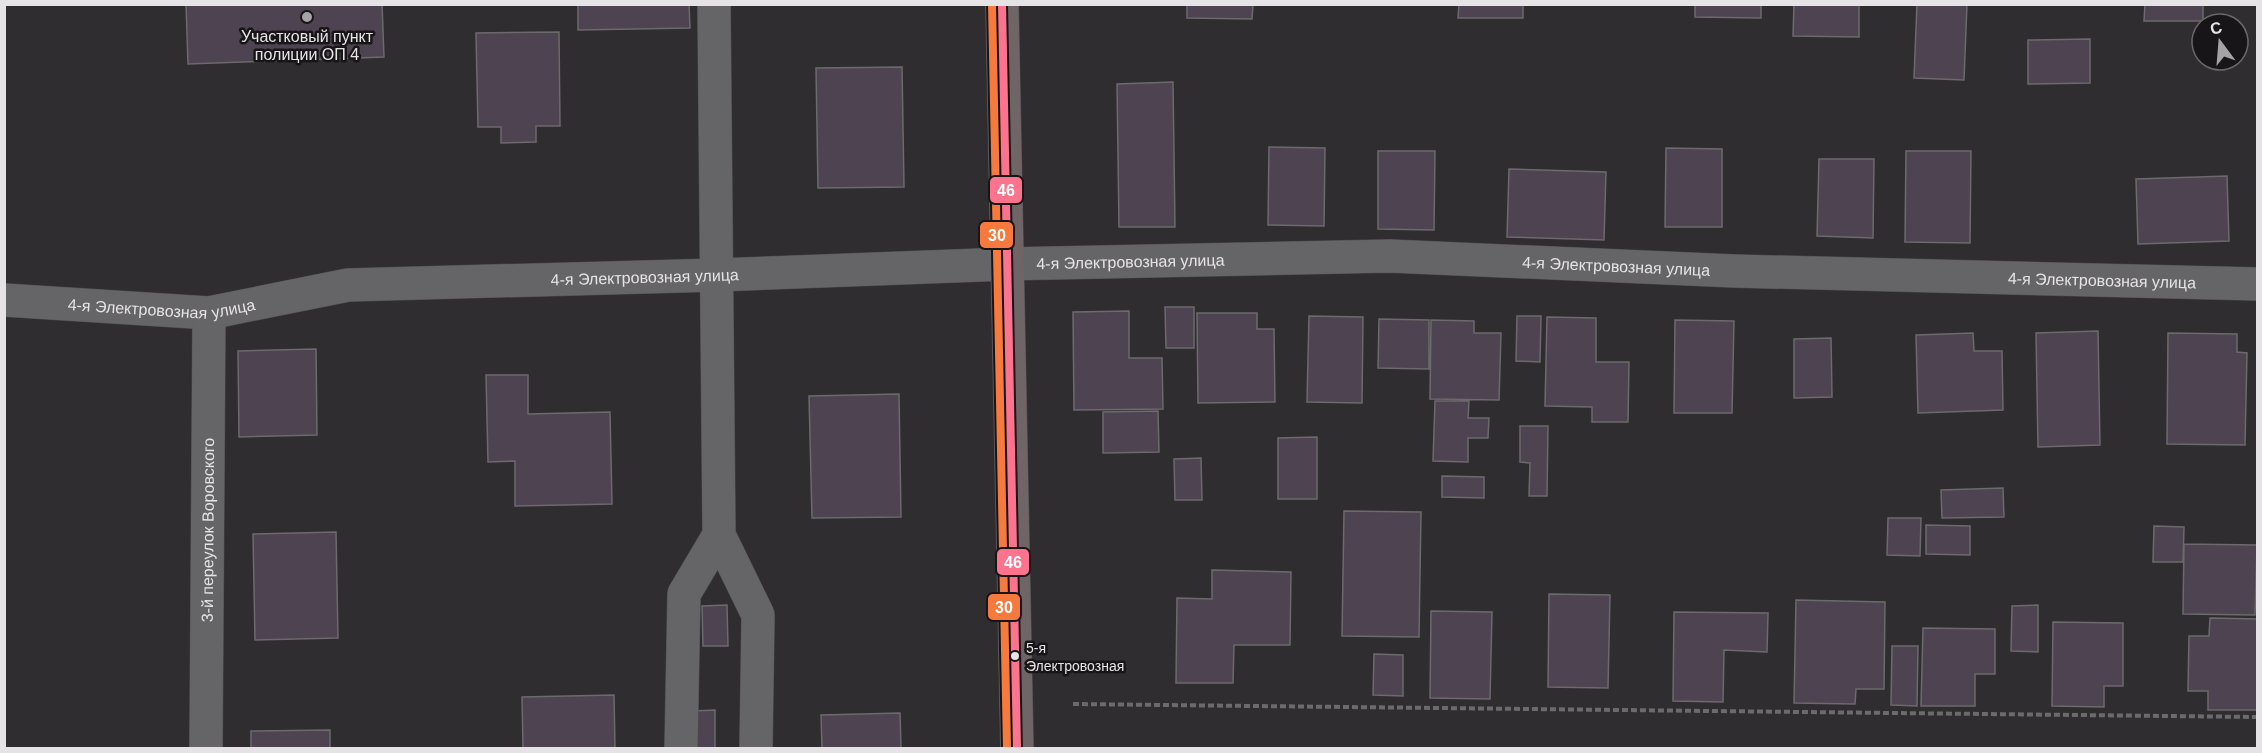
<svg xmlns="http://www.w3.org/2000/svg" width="2262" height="753" font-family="Arial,sans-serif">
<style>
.building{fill:#4e4350;stroke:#6c6a6c;stroke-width:1.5}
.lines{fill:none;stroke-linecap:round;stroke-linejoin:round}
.minor-casing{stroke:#4d4b4e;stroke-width:34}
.major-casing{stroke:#4d4b4e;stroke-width:34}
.path{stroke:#6b6a6c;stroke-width:4;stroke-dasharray:6 3;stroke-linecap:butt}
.minor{stroke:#656466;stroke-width:33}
.major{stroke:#6f6566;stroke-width:33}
.bus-1-casing{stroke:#171517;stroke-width:12}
.bus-2-casing{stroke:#171517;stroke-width:12}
.bus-1{stroke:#fc738d;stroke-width:8}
.bus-2{stroke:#f6793e;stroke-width:8}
.poi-dot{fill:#a6a3a6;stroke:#171517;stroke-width:2}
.bus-dot{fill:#e6e3e6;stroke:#171517;stroke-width:2}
.labels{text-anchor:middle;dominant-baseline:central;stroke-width:5;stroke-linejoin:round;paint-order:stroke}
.bus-label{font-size:14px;fill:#e6e3e6;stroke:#171517;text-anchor:start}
.poi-label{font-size:16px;fill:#e6e3e6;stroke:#171517}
.street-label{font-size:16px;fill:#e6e3e6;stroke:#171517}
.line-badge{stroke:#171517;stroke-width:2}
.badge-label{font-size:16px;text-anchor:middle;font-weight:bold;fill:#fff}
</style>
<rect width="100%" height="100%" fill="#2f2d30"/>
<path class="building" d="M186,4H382L384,57L188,64Z
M578,4H689L690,28L578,30Z
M1187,4H1253L1252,19L1187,18Z
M1459,4H1523V18H1458Z
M1695,4H1761V18L1695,17Z
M1794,4H1859V37L1793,36Z
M1917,4H1967L1964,80L1914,78Z
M2145,4H2203V21H2144Z
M559,32L560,126H536V142L501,143V127H478L476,33Z
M2090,39V83L2028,84V40Z
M902,67L904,187L818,188L816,68Z
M1173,82L1175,227H1119L1117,84Z
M1269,147L1325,148L1324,226L1268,225Z
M1666,148L1722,149V227H1665Z
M1378,151H1435L1434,230L1378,229Z
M1906,151H1971L1970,243L1905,242Z
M1819,159H1874L1873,238L1817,236Z
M1509,169L1606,172L1604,240L1507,237Z
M2227,176L2229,241L2138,244L2136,179Z
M1165,307H1194V348H1166Z
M1129,311V358H1162L1163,409L1074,410L1073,312Z
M1197,313H1257V329H1274L1275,402L1198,403Z
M1309,316L1363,317L1362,403L1307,402Z
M1517,316H1541L1540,362L1516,361Z
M1547,317L1596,318V362H1629L1628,422H1592V407L1545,406Z
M1379,319L1429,320V369L1378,368Z
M1431,320L1474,321V333H1501L1499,400L1430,399Z
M1675,320L1734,321L1732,413H1674Z
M2098,331L2100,445L2038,447L2036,333Z
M1973,333L1974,351H2002L2003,410L1918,413L1916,335Z
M2168,333L2237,334V352L2247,353L2245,445L2167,444Z
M1831,338L1832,397L1794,398V339Z
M316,349L317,435L239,437L238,351Z
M486,375H528V414L610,412L612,504L515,506V461L488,462Z
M899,394L901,517L812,518L809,396Z
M1435,401H1469L1468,418H1489L1488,438H1468V462L1433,461Z
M1158,411L1159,452L1103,453V412Z
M1520,426H1548L1547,496H1529L1530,463L1520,462Z
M1317,437V499H1278V438Z
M1201,458L1202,500H1175L1174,459Z
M1442,476L1484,477V498L1442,497Z
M2003,488L2004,517L1942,518L1941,490Z
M1344,511L1421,512L1419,637L1342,636Z
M1888,518H1921L1920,556L1887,555Z
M1926,525L1970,526V555L1926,554Z
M2154,526L2184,527L2183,562H2153Z
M336,532L338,638L255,640L253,534Z
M2184,544L2257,545L2255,615L2183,614Z
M1212,570L1291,572L1290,645H1234L1233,683H1176L1177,598L1212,599Z
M1549,594L1610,595L1608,688L1548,687Z
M1796,600L1885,602L1884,689H1856L1855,704L1794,703Z
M727,605L728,646H703L702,606Z
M2038,605V652L2011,651L2012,606Z
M1431,611L1492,612L1490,699L1430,698Z
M1674,612L1768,613L1767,652L1724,650L1723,702L1673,701Z
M2210,618L2258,619V710H2208V691H2188L2189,636H2209Z
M2053,622L2123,623V686H2104V707L2052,706Z
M1923,628L1995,629V674H1975V706H1921Z
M1892,646H1918L1917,706L1891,705Z
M1374,654L1403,655V696L1373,695Z
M614,695L615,748H523L522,697Z
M715,710V748H694V711Z
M900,713L901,748H822L821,715Z
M330,730V748H251V731Z"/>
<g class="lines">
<g class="minor-casing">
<g id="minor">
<path d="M714,4L719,535L758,615L756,748"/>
<path id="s1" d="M4,300L209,313L348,285L717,275L1007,264L1390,256L1734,271L2258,284"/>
<path id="s2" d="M206,748L209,313"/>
<path d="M681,748L684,594L719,535"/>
</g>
</g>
<g class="major-casing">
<path id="major" d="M1002,4L1017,748"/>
</g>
<path class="path" d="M1073,704L2258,717"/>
<use href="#minor" class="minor"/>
<use href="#major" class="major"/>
<g class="bus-1-casing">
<path id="bus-1" d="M1002,4L1017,748"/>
</g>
<g class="bus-2-casing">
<path id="bus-2" d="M992,4L1007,748"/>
</g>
<use href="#bus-1" class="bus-1"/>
<use href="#bus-2" class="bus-2"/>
</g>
<circle class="poi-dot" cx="307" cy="17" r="6"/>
<circle class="bus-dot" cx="1015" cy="656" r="5"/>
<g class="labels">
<g class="bus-label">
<text x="1026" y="648">5-я<tspan x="1026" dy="18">Электровозная</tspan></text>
</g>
<g class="poi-label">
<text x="307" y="36">Участковый пункт<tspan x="307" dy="18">полиции ОП 4</tspan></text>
</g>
<g class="street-label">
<text stroke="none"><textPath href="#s1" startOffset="1130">4-я Электровозная улица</textPath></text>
<text stroke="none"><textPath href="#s1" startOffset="1616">4-я Электровозная улица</textPath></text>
<text stroke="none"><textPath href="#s1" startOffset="644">4-я Электровозная улица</textPath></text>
<text stroke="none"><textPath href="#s1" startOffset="2102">4-я Электровозная улица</textPath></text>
<text stroke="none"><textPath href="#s1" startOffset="158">4-я Электровозная улица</textPath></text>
<text stroke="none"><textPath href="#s2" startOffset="218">3-й переулок Воровского</textPath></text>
</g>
</g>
<g class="line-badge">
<rect x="989" y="176" width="34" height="28" rx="6" fill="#fc738d"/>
<rect x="979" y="221" width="35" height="28" rx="6" fill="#f6793e"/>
<rect x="996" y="548" width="34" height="28" rx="6" fill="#fc738d"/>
<rect x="987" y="593" width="34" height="28" rx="6" fill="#f6793e"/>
</g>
<g class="badge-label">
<text x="1006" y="196">46</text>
<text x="997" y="241">30</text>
<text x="1013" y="568">46</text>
<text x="1004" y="613">30</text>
</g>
<rect width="2262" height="753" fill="none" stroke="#e6e3e6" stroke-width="12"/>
<g transform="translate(2220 42) rotate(344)"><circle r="28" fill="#171517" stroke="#6a676a" stroke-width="1.5"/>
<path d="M0-4.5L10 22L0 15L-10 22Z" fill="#a6a3a6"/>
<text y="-9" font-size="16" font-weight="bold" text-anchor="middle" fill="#e6e3e6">С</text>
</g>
</svg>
